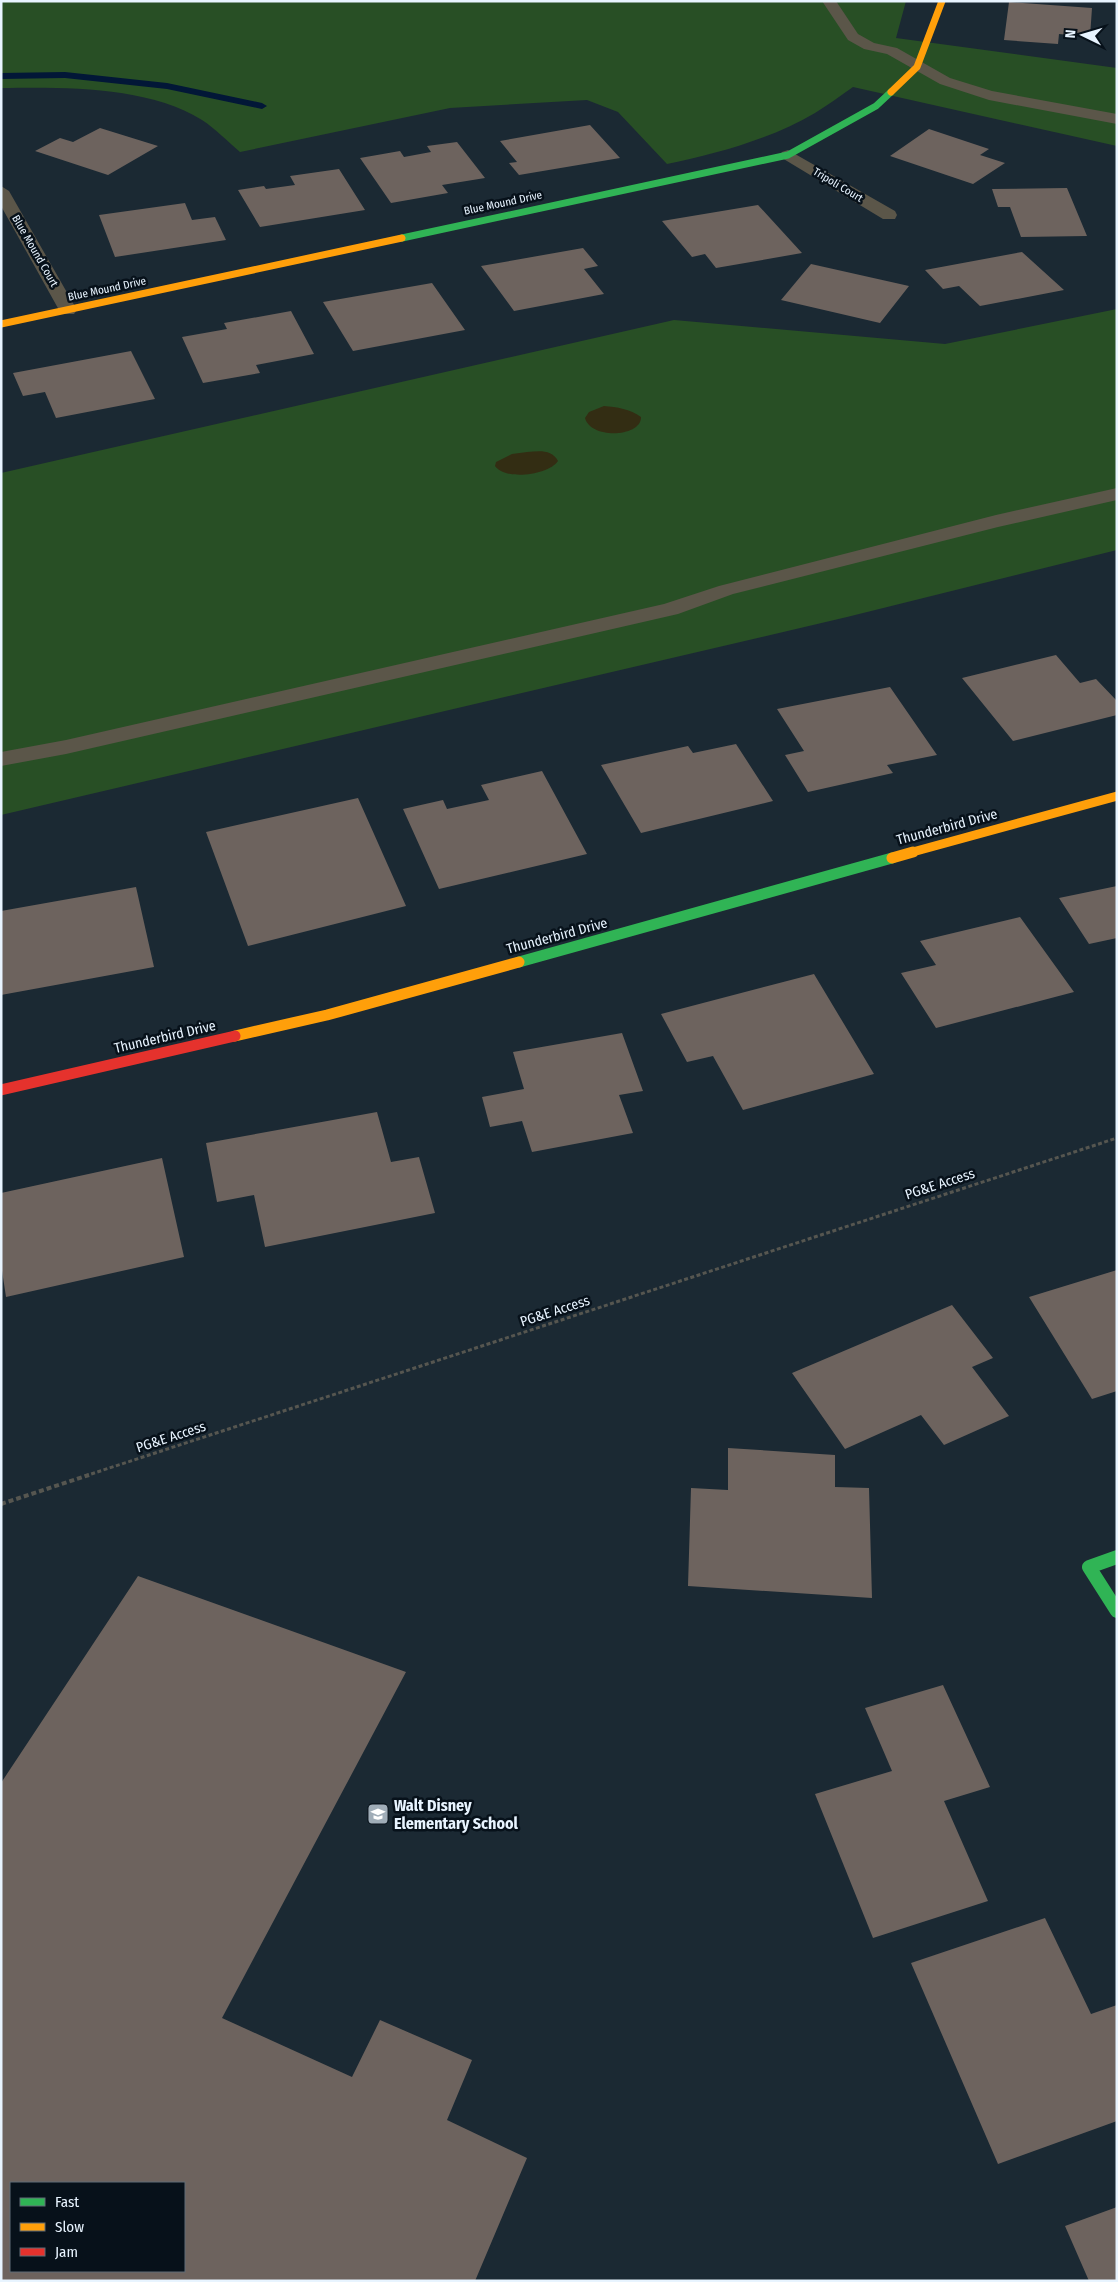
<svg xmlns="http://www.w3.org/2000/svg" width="1118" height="2282" font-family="'Fira Sans Condensed',sans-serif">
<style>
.green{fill:#284f25}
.sand{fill:#332d13}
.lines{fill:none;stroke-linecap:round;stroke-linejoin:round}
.stream{fill:#021737;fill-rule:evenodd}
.building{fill:#6d635e;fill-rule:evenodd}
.path-far1{stroke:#565650;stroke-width:3;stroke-dasharray:4 2.5;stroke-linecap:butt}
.path{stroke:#565650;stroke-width:4;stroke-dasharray:5 3;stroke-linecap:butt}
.lane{fill:#5b5649;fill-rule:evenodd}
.street{fill:#5b5649;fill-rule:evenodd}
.fast-far2{stroke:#30b455;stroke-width:7}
.fast-far1{stroke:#30b455;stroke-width:11}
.fast{stroke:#30b455;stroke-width:14}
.slow-far2{stroke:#ff9f0a;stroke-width:7}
.slow-far1{stroke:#ff9f0a;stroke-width:9}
.slow{stroke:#ff9f0a;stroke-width:11}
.jam{stroke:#e5322d;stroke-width:11}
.labels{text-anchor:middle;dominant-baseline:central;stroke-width:5;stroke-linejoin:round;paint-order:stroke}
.far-street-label{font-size:11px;fill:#e8f4ff;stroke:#07111a}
.street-label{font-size:14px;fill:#e8f4ff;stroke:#07111a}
.near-poi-label{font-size:16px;font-weight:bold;fill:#e8f4ff;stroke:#07111a;text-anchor:start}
</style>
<rect width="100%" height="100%" fill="#1b2933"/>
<path class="green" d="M1,1H906L896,38L1117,68V146L853,87C840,96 828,105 815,113C771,139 716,154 667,164L618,112L587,100L450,108L240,152C228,142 216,129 202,120C148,86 64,87 1,88Z
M1117,309V550L847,617L1,815V473L674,320L945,344Z"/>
<path class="sand" d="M604,406C617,407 630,409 641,417C642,437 591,440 585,418L589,412Z
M527,452C539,451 552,449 558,461C549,475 505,481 495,466L496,462L512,454Z"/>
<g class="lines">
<path class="stream" d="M65,72L167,83L262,103L267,106L262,109L167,89L65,78L1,79V73Z"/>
</g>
<path class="building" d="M1009,2L1092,8L1090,37L1059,34L1058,44L1004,40Z
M590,125L620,158L519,175L509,163L517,162L500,141Z
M100,128L158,146L108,175L35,151L60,138L73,142Z
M929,129L989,149L980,155L1005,163L973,184L890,156Z
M457,142L485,178L442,185L448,193L391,203L360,158L400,151L404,157L431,152L427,146Z
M339,169L365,210L260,227L238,190L264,186L266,189L295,185L290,176Z
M1067,188L1087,236L1021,237L1010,207H998L992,189Z
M185,203L192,220L215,217L226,240L115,257L99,215Z
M758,205L802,253L716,268L705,254L692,257L662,221Z
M583,248L598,266L584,269L604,294L514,311L481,266Z
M1022,252L1064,290L980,306L959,286L943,289L925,270Z
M811,264L909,286L880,323L781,300Z
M432,283L465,330L353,351L323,302Z
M291,311L314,354L256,365L260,373L203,383L182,337L227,329L224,323Z
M131,351L155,399L56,418L45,392L23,396L13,373Z
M1056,655L1080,683L1096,679L1117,701V715L1013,741L962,678Z
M890,687L937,755L887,765L893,773L808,792L785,755L804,751L777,709Z
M736,744L773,801L641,833L601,765L688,746L693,753Z
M542,771L587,854L439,889L403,809L443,800L447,809L489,800L481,785Z
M358,798L406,906L248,946L206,832Z
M1117,886V938L1089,944L1059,898Z
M136,887L154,967L1,995V911Z
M1020,917L1074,992L936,1028L901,973L936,965L920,941Z
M814,974L874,1074L743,1110L713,1056L687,1062L661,1014Z
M622,1033L643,1091L619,1095L633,1133L532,1152L522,1121L490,1127L482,1097L524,1089L513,1052Z
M377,1112L391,1162L419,1157L435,1213L265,1247L254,1195L217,1202L206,1143Z
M162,1158L184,1257L6,1297L1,1264V1193Z
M1117,1270V1391L1092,1399L1029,1297Z
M952,1305L993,1358L972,1367L1009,1416L944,1445L921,1415L845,1449L792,1373Z
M728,1448L835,1455V1487L869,1488L872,1598L688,1586L691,1488L728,1490Z
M138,1576L406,1672L222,2018L352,2077L380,2020L472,2060L447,2120L527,2158L475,2281H1V1783ZM11,2183H184V2271H11Z
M943,1685L990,1787L944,1801L988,1901L873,1938L815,1794L892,1771L865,1708Z
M1045,1918L1091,2014L1117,2005V2121L998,2164L911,1963Z
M1117,2207V2281H1089L1065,2226Z"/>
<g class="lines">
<path class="path-far1" d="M85,1476L1117,1138"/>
<path class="path" d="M1,1504L89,1475"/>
<path class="lane" d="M822,1H836L858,34L874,43L897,48L950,78L992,91L1117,114V124L989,100L940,84L887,54L864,49L848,40Z
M1117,488V500L998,527L733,594L678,614L66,754L1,766V752L66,740L664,604L719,586L996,515Z"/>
<path class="street" d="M788,150L895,211L897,215L895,219H883L782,158L780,155L782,152Z
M1,186L9,191L77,310L74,314H62L59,310L1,206Z"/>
<path class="fast-far2" d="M402,238L788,155L876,106L891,92"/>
<path class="fast-far1" d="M519,962L892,858"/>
<path class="fast" d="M1117,1557L1089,1567L1117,1611"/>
<path class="slow-far2" d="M891,92L917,67L942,1
M1,324L402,238"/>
<path class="slow-far1" d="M909,853L1117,796"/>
<path class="slow" d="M892,858L913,852
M235,1036L327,1015L519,962"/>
<path class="jam" d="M1,1090L235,1036"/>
</g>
<defs>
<g id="school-square" transform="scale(1.125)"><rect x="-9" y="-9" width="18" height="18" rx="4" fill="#a0adb8" stroke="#07111a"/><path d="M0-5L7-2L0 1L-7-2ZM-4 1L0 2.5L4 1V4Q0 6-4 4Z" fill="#fff"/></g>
</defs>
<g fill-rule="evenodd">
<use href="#school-square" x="378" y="1814"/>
</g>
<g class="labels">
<g class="far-street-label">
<text transform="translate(838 185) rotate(31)">Tripoli Court</text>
<text transform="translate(503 203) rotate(-12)">Blue Mound Drive</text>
<text transform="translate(35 251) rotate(60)">Blue Mound Court</text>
<text transform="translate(107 289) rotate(-12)">Blue Mound Drive</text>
</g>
<g class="street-label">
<text transform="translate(947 827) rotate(-15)">Thunderbird Drive</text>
<text transform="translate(557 936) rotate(-15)">Thunderbird Drive</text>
<text transform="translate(165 1037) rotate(-13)">Thunderbird Drive</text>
<text transform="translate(940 1184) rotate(-18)">PG&amp;E Access</text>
<text transform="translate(555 1311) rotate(-18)">PG&amp;E Access</text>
<text transform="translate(171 1437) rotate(-18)">PG&amp;E Access</text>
</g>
<g class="near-poi-label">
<text x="394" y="1805">Walt Disney<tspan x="394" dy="18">Elementary School</tspan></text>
</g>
</g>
<rect width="1118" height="2282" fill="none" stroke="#e8f4ff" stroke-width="5"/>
<rect x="10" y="2182" width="175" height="90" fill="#07111a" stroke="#616c76"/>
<rect x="20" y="2198" width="25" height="8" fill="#30b455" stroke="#616c76"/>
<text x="55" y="2207" font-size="15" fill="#e8f4ff">Fast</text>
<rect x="20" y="2223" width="25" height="8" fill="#ff9f0a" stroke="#616c76"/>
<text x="55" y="2232" font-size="15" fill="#e8f4ff">Slow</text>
<rect x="20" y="2248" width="25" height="8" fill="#e5322d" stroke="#616c76"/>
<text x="55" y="2257" font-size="15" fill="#e8f4ff">Jam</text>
<g transform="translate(1083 35) rotate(275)" stroke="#07111a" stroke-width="4" paint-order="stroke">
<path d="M0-4L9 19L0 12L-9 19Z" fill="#e8f4ff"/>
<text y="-8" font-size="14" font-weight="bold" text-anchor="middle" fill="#e8f4ff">N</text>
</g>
</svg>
